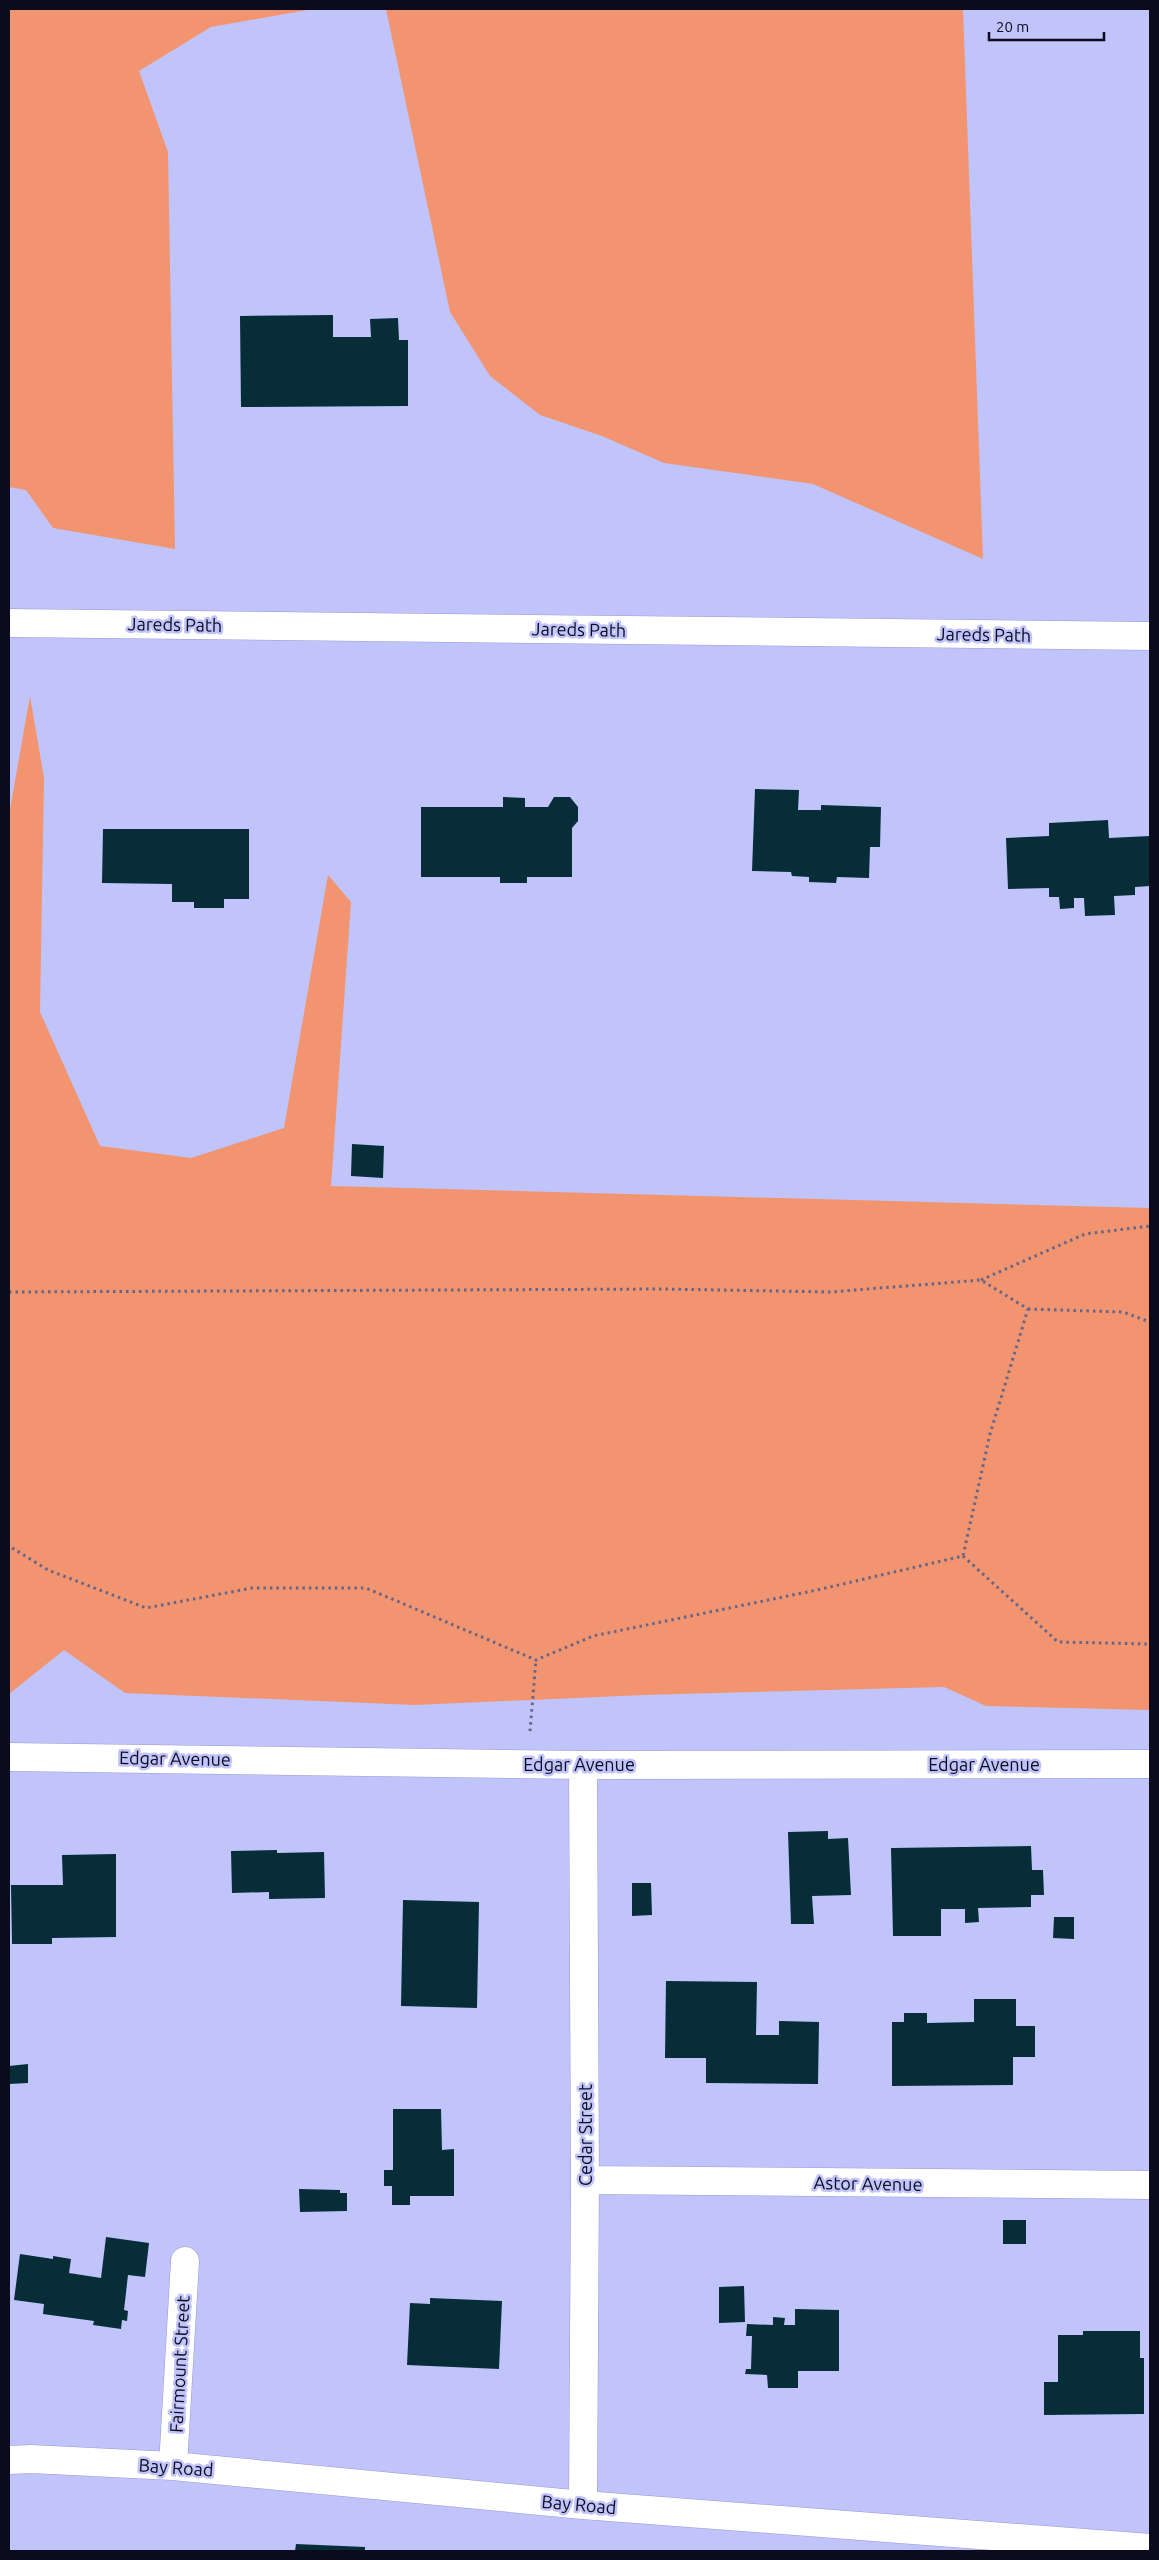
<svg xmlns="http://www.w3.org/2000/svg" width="1159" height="2560" font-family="Ubuntu,sans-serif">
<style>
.green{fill:#f2946f}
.building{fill:#062d38}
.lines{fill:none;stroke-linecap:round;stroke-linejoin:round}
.street-casing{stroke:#9799ce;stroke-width:29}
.path{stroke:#646589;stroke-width:3;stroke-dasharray:2.5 4;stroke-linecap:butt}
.street{stroke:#fff;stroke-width:28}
.labels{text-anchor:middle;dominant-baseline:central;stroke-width:5;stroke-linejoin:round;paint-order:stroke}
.street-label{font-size:18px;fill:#0b0b1d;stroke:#c1c4fb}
</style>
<rect width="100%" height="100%" fill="#c1c4fb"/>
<path class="green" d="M9,9H313L211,27L139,71L168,152L175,549L53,528L26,490L9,487Z
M386,9H963L983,559L813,484L664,463L602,436L540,415L490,376L450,312Z
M30,696L44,778L40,1012L100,1146L191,1158L284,1128L328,875L351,902L331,1186L1150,1208V1710L986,1706L944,1687L643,1695L415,1705L125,1693L64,1650L9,1694V815Z"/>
<path class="building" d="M333,315V337H371L370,319L398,318L399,340H408V406L241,407L240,316Z
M755,789L799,790L798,810H821V805L881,807L880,847H870L869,878L837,877L836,883L809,882V877L792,876L791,872L752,871Z
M503,797L525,798V807H548L554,797H570L578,807V821L572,828V877H527V883H500V877H421V807H503Z
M1108,820L1109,838L1150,836V886L1135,887V895L1114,896L1115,915L1085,916L1084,898H1074V908L1060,909L1059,897H1049V888L1008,889L1006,838L1049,836V823Z
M103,829H249V899H224V908H194V902H172V884L102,883Z
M352,1144L384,1146L383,1178L351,1176Z
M828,1831V1839L848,1838L851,1895L812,1896L814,1924H791L788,1832Z
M1031,1846L1032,1870H1043L1044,1895H1031V1907L978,1908L979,1922L965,1923V1909H941V1936H893L891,1848Z
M277,1850V1853L324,1852L325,1898L269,1899V1892L232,1893L231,1851Z
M116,1854V1937L52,1938V1944H12L11,1885H63L62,1855Z
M632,1883H651L652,1915L632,1916Z
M403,1900L479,1902L477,2008L401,2006Z
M1054,1917H1074V1939L1053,1938Z
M666,1981L757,1982L756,2035H779V2021L819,2022L818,2084L706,2083V2058H665Z
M974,1999H1016V2026H1035V2057H1013V2085L892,2086V2022H904V2013H927V2023L974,2022Z
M28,2064V2083L9,2084V2066Z
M393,2109H441L442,2150L454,2149V2196H410V2205H392V2186H384V2170H393Z
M299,2189L340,2190V2193H347V2211L300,2212Z
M1003,2220H1026V2244H1003Z
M106,2237L149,2243L145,2277L128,2275L124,2310L128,2311L127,2321L122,2320L121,2329L93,2325L94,2321L43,2314L44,2304L14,2300L20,2254L53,2259V2256L71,2259L69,2273L101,2278Z
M744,2286L745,2322L719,2323V2287Z
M430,2298L502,2301L499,2369L407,2365L410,2303L430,2304Z
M795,2309L839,2310V2371H798V2388H768L767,2375L745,2374L746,2369H751L752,2336H746L747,2324L773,2325V2317L785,2318L784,2325H795Z
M1083,2331H1140V2358H1144V2414L1044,2415V2382H1058V2335H1083Z
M296,2544L365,2547V2551H295Z"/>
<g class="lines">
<g class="street-casing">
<path id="street" d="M9,623L1150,636
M9,1757L583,1765L1150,1764
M583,1765L585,2180L583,2505
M585,2180L1150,2185
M9,2460L31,2459L173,2466L583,2505L1150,2548
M173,2466L185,2261"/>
</g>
<path class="path" d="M981,1280L1085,1234L1150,1226
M9,1292L664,1289L830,1292L981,1280L1028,1309L990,1434L963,1556L817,1590L593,1636L536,1660L366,1588H252L146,1608L48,1570L9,1546
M1028,1309L1123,1312L1150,1322
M963,1556L1058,1642L1150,1644
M530,1731L536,1660"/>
<use href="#street" class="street"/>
</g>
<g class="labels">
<g class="street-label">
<text transform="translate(175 624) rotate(1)">Jareds Path</text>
<text transform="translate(579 629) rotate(1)">Jareds Path</text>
<text transform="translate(984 634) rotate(1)">Jareds Path</text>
<text transform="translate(175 1758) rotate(1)">Edgar Avenue</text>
<text x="579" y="1764">Edgar Avenue</text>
<text x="984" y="1764">Edgar Avenue</text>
<text transform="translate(585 2135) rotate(-90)">Cedar Street</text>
<text transform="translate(868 2183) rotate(1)">Astor Avenue</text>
<text transform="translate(179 2364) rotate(-87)">Fairmount Street</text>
<text transform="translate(176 2467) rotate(4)">Bay Road</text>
<text transform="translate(579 2504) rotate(5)">Bay Road</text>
</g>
</g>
<rect width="1159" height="2560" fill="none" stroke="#0b0b1d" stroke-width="20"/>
<path d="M989 32v8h115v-8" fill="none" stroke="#0b0b1d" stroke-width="2.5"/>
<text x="996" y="32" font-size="15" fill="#0b0b1d" stroke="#c1c4fb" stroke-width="4" paint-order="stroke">20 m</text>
</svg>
